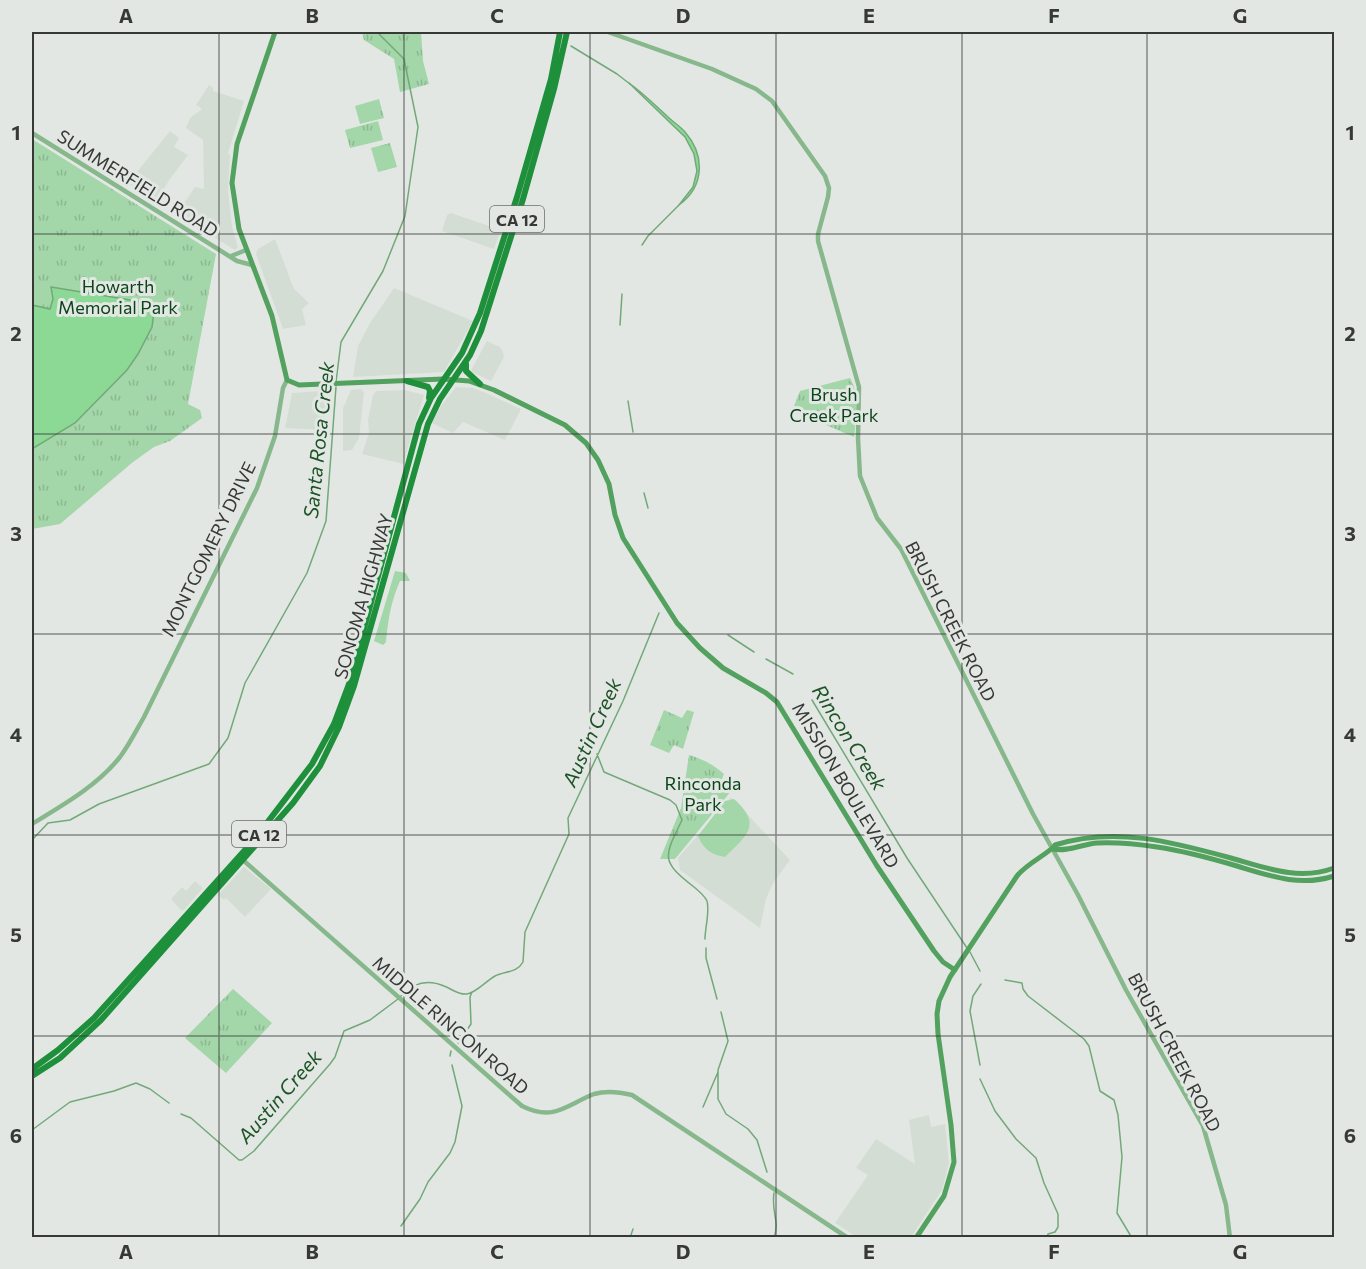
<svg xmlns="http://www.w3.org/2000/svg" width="1366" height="1269" font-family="Commissioner,sans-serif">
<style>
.built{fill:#d4ddd4}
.grass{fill:#a3d6a8}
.park{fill:url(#park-tufts)}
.water{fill:#8bd995;stroke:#72a979;stroke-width:1.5}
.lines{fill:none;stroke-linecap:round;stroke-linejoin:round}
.stream{stroke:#72a979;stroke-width:1.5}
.tertiary{stroke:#87b88c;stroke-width:4.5}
.secondary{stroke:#53a15e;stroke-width:5}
.primary{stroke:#1e8f3b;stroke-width:6}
.grid{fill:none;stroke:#373937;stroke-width:1.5;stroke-opacity:0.55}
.labels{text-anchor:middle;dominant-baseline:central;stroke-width:6;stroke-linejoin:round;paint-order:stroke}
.shield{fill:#e3e7e3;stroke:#6b6d6b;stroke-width:1.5}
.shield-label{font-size:16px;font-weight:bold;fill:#373937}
.street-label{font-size:18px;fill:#373937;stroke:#e3e7e3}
.park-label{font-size:18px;fill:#0a4419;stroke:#e3e7e3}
.water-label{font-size:20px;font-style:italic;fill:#1d5327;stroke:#e3e7e3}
.neatline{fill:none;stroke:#373937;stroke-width:2}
.grid-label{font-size:20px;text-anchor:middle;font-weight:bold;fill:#373937}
</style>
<defs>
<pattern id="park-tufts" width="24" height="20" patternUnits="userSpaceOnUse" patternTransform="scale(1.5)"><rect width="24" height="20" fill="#a3d6a8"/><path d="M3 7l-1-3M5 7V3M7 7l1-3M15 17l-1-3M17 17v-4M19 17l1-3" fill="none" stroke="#8db891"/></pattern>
</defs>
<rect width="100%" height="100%" fill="#e3e7e3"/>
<path class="built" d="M209,85L213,88V91L244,101L228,153L230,155L228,190L232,227L238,247L235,250L187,221L188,217L179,211L195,187L204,189L203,140L186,128L190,118L202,109L196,105Z
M170,131L179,138L174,147L188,155L170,179L156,201L128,183Z
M451,213L501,230L494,249L442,231L447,215Z
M275,239L294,289L309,303L302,309L306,325L283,329L256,254L258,249Z
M394,288L473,321L444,372L353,377L358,346L370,323Z
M487,341L500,347L503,352L504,357L491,381L472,372L471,370Z
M456,387L473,388L486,393L521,409L505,440L463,422L453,433L432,423L441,406Z
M361,389L364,392L359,438L352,450L343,451V408L351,390Z
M405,390L424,395L403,464L362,454L369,433L368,420L373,395L376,391Z
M322,391L326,399L323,430L285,428L292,393Z
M731,797L790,860L773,883L766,899L760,928L680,870L678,858Z
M244,867L271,889L245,917L226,898L224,900L218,895Z
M195,881L203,888L184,910H181L171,899L182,887L186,891Z
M929,1115L931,1127L945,1124L949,1163L942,1190L911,1237H857L835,1223L868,1175L856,1168L876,1139L915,1164L909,1120Z"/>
<path class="grass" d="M395,571L406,573L410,581H400C391,601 388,620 386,642L383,645L374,641Z
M734,799C762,824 748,835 725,857C712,855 703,849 698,836L725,801Z"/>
<path class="park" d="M362,32H421L423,61L429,84L400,92L394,59L364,40Z
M379,99L384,118L360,124L355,106Z
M378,121L383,140L350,148L345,130Z
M32,139L216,254L188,404L200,410L202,418L170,441L154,447L133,462L60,524L32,529Z
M390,143L397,167L378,172L371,148Z
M850,378C860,395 856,418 854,437L817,421L813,416L794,406L800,391Z
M664,710L682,718L687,710L694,712L683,749L674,745L669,753L650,745Z
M689,755C702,759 713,764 724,774L721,781L723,784L732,790L675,859H660L681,808Z
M233,989L272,1023L226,1073L185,1038Z"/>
<path class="water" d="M629,83C643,93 655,105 668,117C673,122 680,126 685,132C705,155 705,186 679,205L693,187L697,171L694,154L685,137Z
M51,287L155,304L152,327L138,354L127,370L75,423L32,449V305L50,309L53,299Z"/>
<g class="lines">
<path class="stream" d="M571,46L617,74L630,84
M642,245L648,236L679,205
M620,325L622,294
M336,382L341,342L383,271L405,216L418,127L404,59L377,32
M628,401L633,432
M644,493L648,508
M728,635L754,652
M766,659L793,674
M812,700L907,858L967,948
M597,754L604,772L670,800L676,805L682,820C664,857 660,861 694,887C699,891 704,895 707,901C710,911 705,928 705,939
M32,840L48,823L70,820L99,804L209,764L228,738L245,683L307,573L326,521L336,387
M706,948V958L717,999
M970,952L980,971
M1005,980L1022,983L1023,989L1028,996L1084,1039L1089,1046L1100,1091L1114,1100L1118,1115L1122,1157L1117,1213L1132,1238
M401,996C413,983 428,979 444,986C452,989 458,995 467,994C476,993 486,981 495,976C505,971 517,973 523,962L525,932L569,834L568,818L623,701L659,613
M721,1012L728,1041L718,1070V1099L726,1114L748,1129L757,1140L767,1172
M458,1043L471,1024L470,997L472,992
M450,1056L451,1051
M980,1065L970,1011L973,996L981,984
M980,1079L995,1111L1016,1139L1036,1158L1044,1183L1058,1214V1227L1055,1232L1048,1234L1047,1238
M703,1107L718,1072
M181,1114L191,1118L239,1160H242L254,1151L330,1064L335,1057L344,1031L370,1020L398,999
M32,1130L70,1102L114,1091L136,1083L150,1089L169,1103
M401,1226L420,1199L428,1182L450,1153L455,1142L462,1106L452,1065
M630,1238L633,1229
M774,1238C780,1221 771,1212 774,1193"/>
<path class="tertiary" d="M608,32L712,69L756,89L772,101L825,176L829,188L828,197L818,234V241L859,387L858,438L860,476L877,518L901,549L1033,814L1078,895L1126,990L1203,1126L1226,1205L1230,1238
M32,133L237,261L252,265
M231,256L246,250
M32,824C63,805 97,786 120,757C129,745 136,731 144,717L257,488L275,436L283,388L287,380
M243,860L522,1106C554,1122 566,1105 594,1094C607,1090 620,1092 632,1095L848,1238"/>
<path class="secondary" d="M275,32L237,144L232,183L239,229L272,316L287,380L299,385L443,379L469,381L494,390L565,425L586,443L598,460L609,484L615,515L623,538L677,623L700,648L723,668L766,693L777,702L877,866L934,951L943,962L955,970
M1053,849C1067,852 1083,844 1097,843C1117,842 1137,844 1157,847C1184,851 1210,858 1237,866C1270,876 1300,887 1334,876
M916,1238L944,1196L954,1162L951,1125L938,1034L937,1014L939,1001L950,977L1017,876C1027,863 1050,853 1055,845C1114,826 1173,842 1231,858C1266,868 1299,881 1334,868"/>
<path class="primary" d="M466,364V371L480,384
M407,381L428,387L430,391L429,398
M32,1069L58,1050L94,1018L254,840L312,764L334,724L349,684L419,424L431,398L462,353L480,313L517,197L551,79L560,32
M32,1076L60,1058L101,1020L293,803L320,766L339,727L354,686L428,424L440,399L470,355L481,331L523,199L554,89L567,32"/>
</g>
<path class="grid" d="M219,32V1238M404,32V1238M590,32V1238M776,32V1238M962,32V1238M1147,32V1238M32,234H1334M32,434H1334M32,634H1334M32,835H1334M32,1036H1334"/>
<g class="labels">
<g class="shield">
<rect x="490" y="206" width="54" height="26" rx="4.5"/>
<rect x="232" y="821" width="54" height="26" rx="4.5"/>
</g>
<g class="shield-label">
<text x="517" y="219">CA 12</text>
<text x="259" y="834">CA 12</text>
</g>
<g class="street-label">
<text transform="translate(138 183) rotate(32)">SUMMERFIELD ROAD</text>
<text transform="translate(208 549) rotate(-64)">MONTGOMERY DRIVE</text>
<text transform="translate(363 596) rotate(-74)">SONOMA HIGHWAY</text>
<text transform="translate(951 621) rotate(63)">BRUSH CREEK ROAD</text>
<text transform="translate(846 785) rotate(59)">MISSION BOULEVARD</text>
<text transform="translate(451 1025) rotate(41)">MIDDLE RINCON ROAD</text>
<text transform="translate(1175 1052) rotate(62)">BRUSH CREEK ROAD</text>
</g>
<g class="park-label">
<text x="118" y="286">Howarth<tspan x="118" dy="21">Memorial Park</tspan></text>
<text x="834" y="394">Brush<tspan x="834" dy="21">Creek Park</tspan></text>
<text x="703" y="783">Rinconda<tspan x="703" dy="21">Park</tspan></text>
</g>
<g class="water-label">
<text transform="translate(318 440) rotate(-84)">Santa Rosa Creek</text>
<text transform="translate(591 732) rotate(-66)">Austin Creek</text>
<text transform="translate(850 737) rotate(58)">Rincon Creek</text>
<text transform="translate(279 1096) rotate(-49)">Austin Creek</text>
</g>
</g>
<rect width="1366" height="1269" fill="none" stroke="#e3e7e3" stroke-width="66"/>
<rect x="33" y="33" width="1300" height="1203" class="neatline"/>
<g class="grid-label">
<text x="126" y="23">A</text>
<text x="312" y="23">B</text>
<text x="497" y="23">C</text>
<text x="683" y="23">D</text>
<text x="869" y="23">E</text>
<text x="1054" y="23">F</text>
<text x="1240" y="23">G</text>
<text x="16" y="140">1</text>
<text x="1350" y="140">1</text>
<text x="16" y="341">2</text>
<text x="1350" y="341">2</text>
<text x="16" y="541">3</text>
<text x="1350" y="541">3</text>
<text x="16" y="742">4</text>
<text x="1350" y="742">4</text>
<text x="16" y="942">5</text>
<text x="1350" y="942">5</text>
<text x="16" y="1143">6</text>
<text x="1350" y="1143">6</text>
<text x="126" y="1259">A</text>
<text x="312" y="1259">B</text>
<text x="497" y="1259">C</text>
<text x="683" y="1259">D</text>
<text x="869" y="1259">E</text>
<text x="1054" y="1259">F</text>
<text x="1240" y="1259">G</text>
</g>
</svg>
